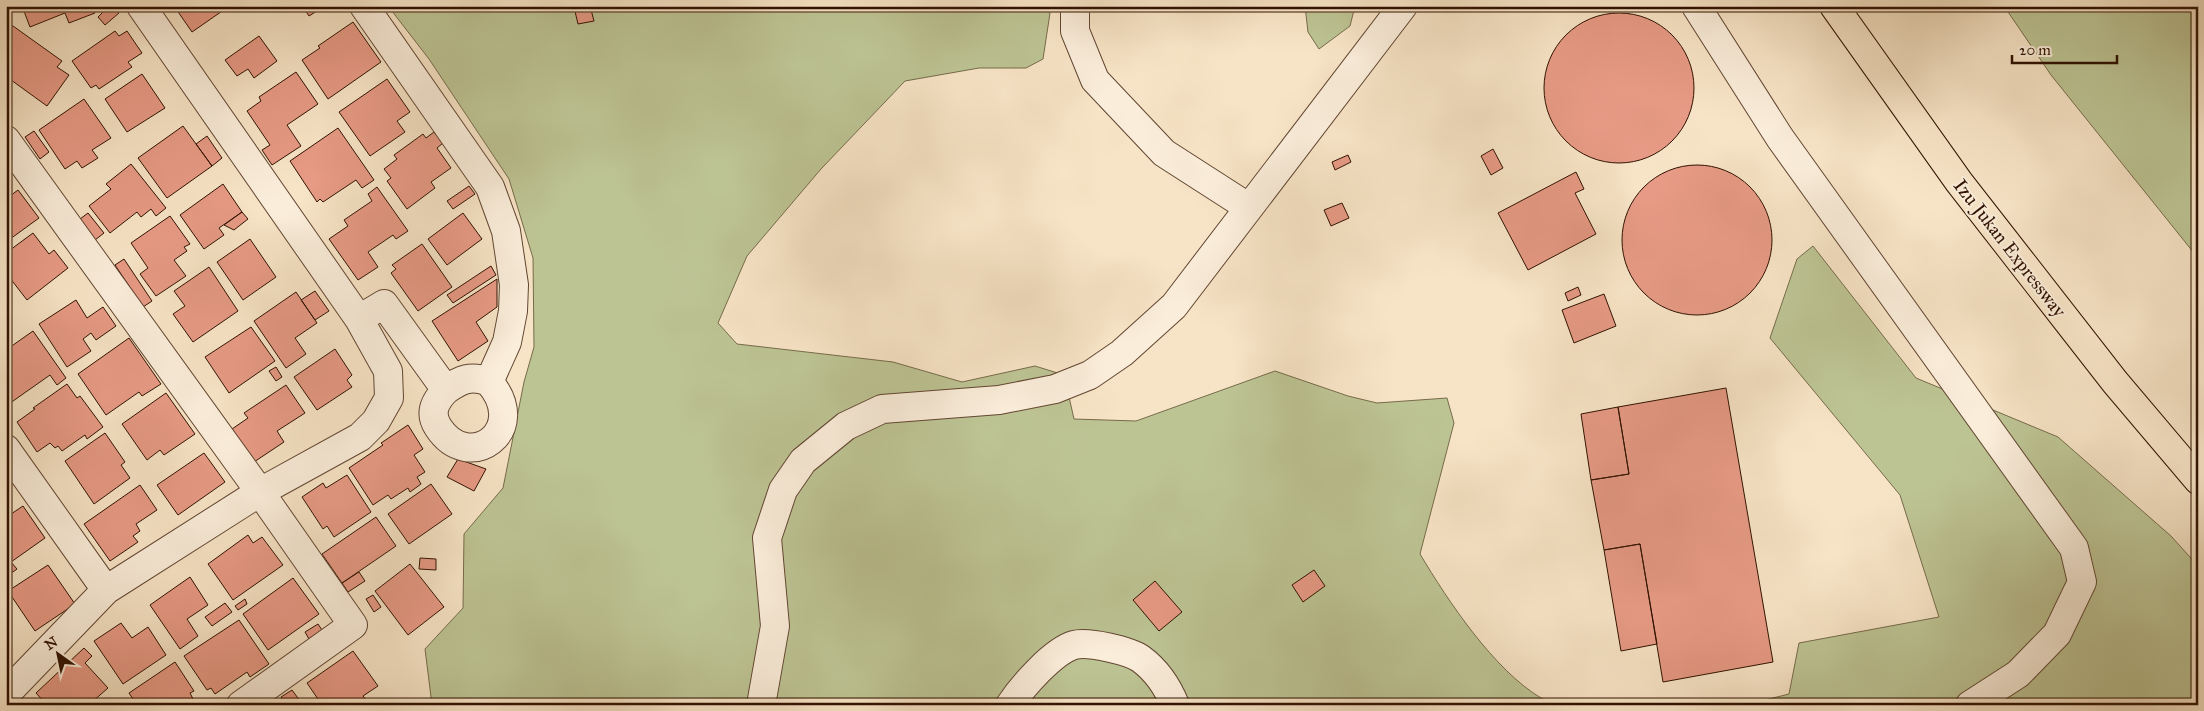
<svg xmlns="http://www.w3.org/2000/svg" width="2204" height="711" font-family="'IM FELL Great Primer',serif">
<style>
.green{fill:#bdc494;stroke:#766b4a}
.building{fill:#e79a85;stroke:#301201}
.lines{fill:none;stroke-linecap:round;stroke-linejoin:round}
.minor-casing{stroke:#624632;stroke-width:30}
.tertiary-casing{stroke:#624632;stroke-width:30}
.motorway-casing{stroke:#301201;stroke-width:30}
.minor{stroke:#faedda;stroke-width:28}
.tertiary{stroke:#faedda;stroke-width:28}
.motorway{stroke:#f7e4c6;stroke-width:28}
.labels{text-anchor:middle;dominant-baseline:central;stroke-width:4;stroke-linejoin:round;paint-order:stroke}
.street-label{font-size:19px;fill:#301201;stroke:#faedda}
</style>
<rect width="100%" height="100%" fill="#f7e4c6"/>
<filter id="stains"><feTurbulence type="fractalNoise" baseFrequency=".004" numOctaves="4"/><feColorMatrix values="0 0 0 0 .2 0 0 0 0 .09 0 0 0 0 .02 0 0 0 .5 -.17"/></filter>
<radialGradient id="worn" r=".72"><stop offset=".6" stop-color="#630" stop-opacity="0"/><stop offset="1" stop-color="#630" stop-opacity=".3"/></radialGradient>
<path class="green" d="M388,6H1039L1050,13L1043,59L1026,68H979L905,81L821,169L747,256L718,323L737,344L893,362L962,382L1035,366L1064,375L1074,419L1136,421L1275,371L1348,396L1377,403L1447,398L1454,423L1420,554C1448,601 1494,670 1541,698C1547,702 1556,703 1563,705H432L425,649L463,608L464,534L503,488L524,382L534,347L533,258L509,179L429,59Z
M1305,6H1355L1350,26L1319,49L1308,32Z
M2004,6H2198V258L2051,75Z
M1813,246L1916,378L2058,437L2171,536L2198,566V705H1745L1789,694L1799,643L1939,617L1900,495L1770,338L1797,259Z"/>
<path class="building" d="M22,6H92L95,13L69,23L65,13L30,27Z
M174,6H227L228,7L192,32Z
M302,6H325L309,16Z
M579,6H590L594,21L578,24L574,7Z
M108,7L112,12L115,9L119,13L105,25L98,17Z
M1544 88a75 75 0 1 1 150 0a75 75 0 1 1-150 0Z
M6,21L62,61L57,67L69,75L47,106L11,80L6,87Z
M353,22L381,62L328,99L302,60L320,48L318,46Z
M115,31L119,36L127,31L142,53L128,62L132,67L99,89L96,85L91,88L72,61Z
M259,36L277,61L254,78L248,69L237,76L225,60Z
M296,72L318,104L287,125L301,146L272,165L262,150L270,145L247,111L261,101L259,97Z
M142,74L165,108L127,132L105,99Z
M387,79L410,112L397,121L405,132L370,156L339,112Z
M84,99L111,138L92,150L98,158L82,168L77,161L65,169L39,130Z
M183,126L212,166L167,198L138,158Z
M338,128L374,180L362,188L356,180L323,202L320,199L317,202L290,161Z
M34,131L49,152L40,159L25,137Z
M434,132L443,143L437,148L451,168L431,182L435,188L407,209L387,181L391,178L384,169L397,159L394,155L423,134L426,138Z
M207,136L222,158L212,166L196,144Z
M1493,149L1503,168L1491,175L1481,156Z
M1348,155L1351,162L1335,170L1332,162Z
M131,164L166,208L156,216L151,209L141,217L137,212L110,233L89,206L111,189L106,184Z
M1622 240a75 75 0 1 1 150 0a75 75 0 1 1-150 0Z
M1576,172L1584,189L1575,193L1596,234L1528,270L1498,213Z
M223,184L242,212L219,228L224,235L204,249L180,215Z
M469,186L475,194L453,209L447,201Z
M377,187L408,231L396,239L393,235L368,252L378,267L358,280L329,239L348,226L344,220L372,201L368,194Z
M18,190L39,218L6,242V199Z
M1342,203L1349,218L1331,226L1324,210Z
M242,212L248,219L234,230L224,225Z
M88,213L104,233L95,240L80,219Z
M463,213L482,239L447,265L428,239Z
M170,216L190,244L184,247L187,251L174,260L186,276L156,296L140,274L148,268L131,243Z
M33,233L49,254L54,250L68,268L27,300L6,273V253Z
M250,239L276,277L243,300L217,262Z
M422,244L452,287L418,311L391,273L396,269L392,265Z
M124,259L152,301L143,307L115,265Z
M491,266L496,275L453,303L447,295Z
M209,267L238,311L193,342L173,314L185,306L174,291Z
M497,279V307L476,322L488,341L458,361L432,321Z
M1578,287L1581,295L1568,301L1565,293Z
M315,291L329,311L315,320L301,300Z
M296,292L317,323L295,338L306,354L286,368L254,321Z
M1604,294L1616,326L1574,343L1562,310Z
M76,300L87,318L103,307L116,326L96,340L91,333L83,339L91,351L67,367L39,324Z
M251,327L275,361L229,393L205,357Z
M33,331L66,378L57,385L50,375L6,406V350Z
M129,338L161,384L142,396L139,392L106,415L78,374Z
M335,349L352,375L347,380L352,387L317,410L294,377Z
M276,367L282,377L276,381L269,371Z
M67,384L77,398L80,396L103,427L87,439L85,435L62,451L58,446L55,448L50,443L37,452L17,422L35,409L33,408Z
M286,385L305,413L277,431L284,442L254,462L232,429L248,418L244,413Z
M1726,388L1773,662L1663,682L1640,544L1604,550L1591,480L1629,474L1618,407Z
M166,393L195,434L164,455L160,450L147,460L122,424Z
M1618,407L1629,474L1591,480L1581,414Z
M408,425L423,449L414,455L425,472L417,477L421,484L410,492L408,488L391,499L388,495L373,505L349,468L383,445L381,443Z
M105,433L125,462L121,465L130,478L94,504L65,461Z
M204,453L225,482L178,515L157,485Z
M458,459L486,469L474,491L447,477Z
M347,475L371,512L334,537L327,526L323,529L302,497L323,483L326,488Z
M431,484L452,514L409,544L388,514Z
M140,485L157,510L136,524L140,531L133,536L138,542L110,561L84,524Z
M23,506L45,538L11,562L17,569L6,577V512L8,511L11,514Z
M376,517L396,546L342,583L322,554Z
M248,535L253,543L262,537L283,565L233,600L208,564Z
M1640,544L1657,644L1621,651L1604,550Z
M420,558L436,559V570L419,569Z
M410,564L444,607L408,635L375,591Z
M48,565L75,604L35,631L8,591Z
M1314,570L1325,586L1303,602L1292,585Z
M359,572L365,581L348,592L342,583Z
M190,577L208,605L187,619L198,636L180,649L150,605Z
M293,578L319,614L268,650L243,614Z
M1155,581L1182,612L1159,631L1133,600Z
M373,595L381,607L374,612L366,599Z
M245,599L247,604L238,610L235,606Z
M225,603L232,612L212,626L205,617Z
M239,620L269,664L250,677L247,672L215,694L211,688L207,690L184,656Z
M121,623L132,638L148,627L166,655L123,684L94,641Z
M318,624L322,630L309,639L305,632Z
M84,648L92,656L85,663L108,688L91,703L89,701L85,705H47L36,693Z
M353,651L378,686L363,696L368,702L364,705H322L307,683Z
M175,662L194,691L190,693L193,699L184,705H137L129,693Z
M292,690L303,705H286L281,697Z"/>
<g class="lines">
<g class="minor-casing">
<path id="minor" d="M1696,6L1780,138L2074,548L2082,582L2057,634L2018,674L1970,705
M6,140L260,492L353,625L241,705
M359,319L384,304L446,390C435,401 429,413 438,427C469,475 531,430 489,382L507,342L513,311L514,285L506,231L490,187L364,6
M446,390C461,379 471,375 489,382
M6,449L106,590
M6,694L106,590L260,492L360,437L376,421L389,398L388,371L359,319L141,6
M761,705L775,626L767,538L783,490L803,461L846,426L882,409L999,400L1055,389L1090,375L1122,353L1174,306L1403,6
M1010,705C1022,687 1053,651 1074,645C1088,641 1130,651 1141,659C1156,670 1168,688 1175,705"/>
</g>
<g class="tertiary-casing">
<path id="tertiary" d="M1075,6V31L1095,80L1164,153L1248,207"/>
</g>
<g class="motorway-casing">
<path id="motorway" d="M1834,6L1959,182L2115,382L2198,480"/>
</g>
<use href="#minor" class="minor"/>
<use href="#tertiary" class="tertiary"/>
<use href="#motorway" class="motorway"/>
</g>
<g class="labels">
<g class="street-label">
<text transform="translate(2010 248) rotate(52)">Izu Jukan Expressway</text>
</g>
</g>
<rect width="2204" height="711" fill="none" stroke="#f7e4c6" stroke-width="25"/>
<rect x="8" y="8" width="2189" height="696" fill="none" stroke="#301201" stroke-width="2.5"/>
<rect x="12" y="12" width="2179" height="686" fill="none" stroke="#301201"/>
<g transform="translate(58 654) rotate(327)" stroke="#faedda" stroke-width="4" paint-order="stroke">
<path d="M0-4L9 19L0 12L-9 19Z" fill="#301201"/>
<text y="-8" font-size="14" font-weight="bold" text-anchor="middle" fill="#301201">N</text>
</g>
<path d="M2012 55v8h105v-8" fill="none" stroke="#301201" stroke-width="2.5"/>
<text x="2019" y="55" font-size="15" fill="#301201" stroke="#faedda" stroke-width="4" paint-order="stroke">20 m</text>
<rect width="100%" height="100%" filter="url(#stains)"/>
<rect width="100%" height="100%" fill="url(#worn)"/>
</svg>
